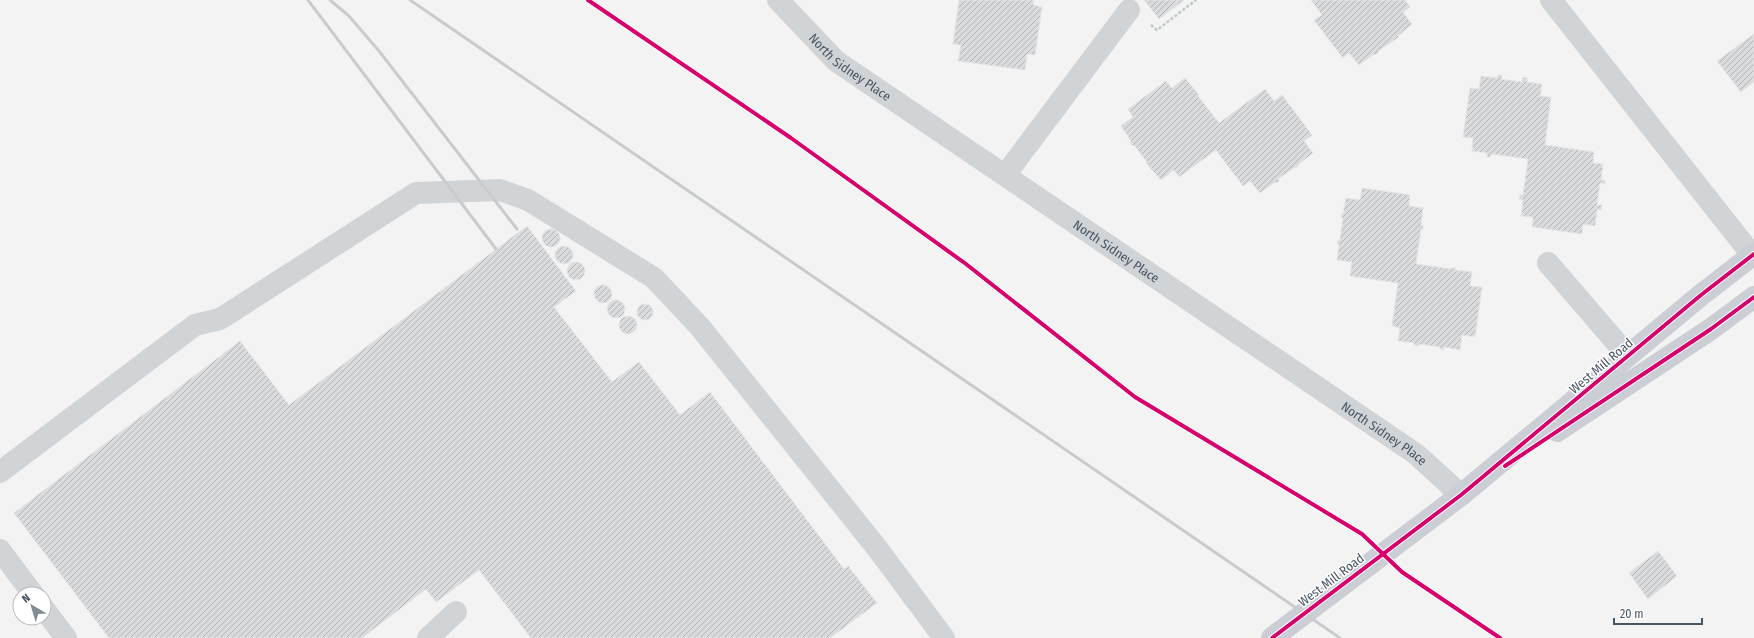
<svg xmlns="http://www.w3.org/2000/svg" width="1754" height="638" font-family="'Fira Sans Condensed',sans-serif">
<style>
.building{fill:url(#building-hatch);stroke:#e4e5e6}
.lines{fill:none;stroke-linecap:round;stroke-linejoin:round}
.path{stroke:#bcc9c6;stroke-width:2.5;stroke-dasharray:3 2;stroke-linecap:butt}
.minor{stroke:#d1d4d7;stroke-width:22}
.major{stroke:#cbced4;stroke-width:22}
.rail{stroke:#c9ccce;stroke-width:3}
.cycleway-casing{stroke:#fff;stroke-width:6}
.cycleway{stroke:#d6006c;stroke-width:4}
.labels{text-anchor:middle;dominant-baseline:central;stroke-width:3;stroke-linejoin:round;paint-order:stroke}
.street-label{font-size:13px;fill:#475462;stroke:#fff}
</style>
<defs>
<pattern id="building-hatch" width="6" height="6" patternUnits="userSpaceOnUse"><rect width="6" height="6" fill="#dadbdd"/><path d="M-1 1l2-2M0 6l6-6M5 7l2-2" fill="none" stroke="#b3b4b7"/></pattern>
</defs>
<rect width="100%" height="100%" fill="#f3f3f3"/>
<path class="building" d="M959,0H1034L1033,5L1042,7L1035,55L1027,54L1025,70L958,61L961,45L953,44Z
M1144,0H1184L1159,19Z
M1311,0H1405L1410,7L1403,12L1412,24L1398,36L1399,37L1378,51L1379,52L1375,55L1374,54L1359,65L1349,53L1343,58L1314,20L1322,15Z
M1754,34V82L1741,92L1717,61Z
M1498,75H1502L1501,79L1522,82L1523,77L1527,78V82L1542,84L1540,96L1551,97L1545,145L1594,152L1593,163L1603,164L1601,180H1605V184L1600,183L1597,205H1602L1601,210L1597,209L1595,226L1583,224L1582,234L1532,227L1533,217L1521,216L1523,200L1519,199L1520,195H1523L1528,159L1491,154V157H1487V153L1472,151L1473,138L1463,137L1470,88L1479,89L1481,76L1497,78Z
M1185,78L1199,95L1198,96L1219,123L1265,89L1274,101L1282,95L1312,135L1304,141L1313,153L1299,164V165L1296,168L1295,167L1278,179L1279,181L1276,183L1275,182L1260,193L1250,181L1243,186L1216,150L1179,177L1174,170L1161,180L1146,163L1147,162L1134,145L1133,146L1130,142L1131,141L1121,126L1133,117L1128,109L1166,81L1172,88Z
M1362,188L1410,195L1409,206L1423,208L1421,225H1423V229H1421L1416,264L1451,269L1452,268H1456L1455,270L1472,272L1470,286L1482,287L1475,337L1462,335L1460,350L1444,347V350L1440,349V347L1419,344V346L1414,345V343L1398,341L1400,328L1392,326L1398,283L1350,276L1352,262L1337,260L1339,244H1337L1338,240H1340L1343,218H1341L1342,214H1343L1346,198L1360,200Z
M527,226L576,291L554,307L612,382L639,362L680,415L710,392L844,569L848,566L877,603L830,638H531L479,570L436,602L426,589L362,638H109L14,513L240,341L289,405Z
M542 238a9 9 0 1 1 18 0a9 9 0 1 1-18 0Z
M555 255a9 9 0 1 1 18 0a9 9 0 1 1-18 0Z
M567 271a9 9 0 1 1 18 0a9 9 0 1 1-18 0Z
M594 294a9 9 0 1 1 18 0a9 9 0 1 1-18 0Z
M607 309a9 9 0 1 1 18 0a9 9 0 1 1-18 0Z
M637 312a8 8 0 1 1 16 0a8 8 0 1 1-16 0Z
M619 325a9 9 0 1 1 18 0a9 9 0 1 1-18 0Z
M1658,551L1677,576L1648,599L1629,573Z"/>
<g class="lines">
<path class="path" d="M1151,25L1157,30L1196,0"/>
<g class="minor">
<path id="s1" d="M778,0L836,61L1416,454L1461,495"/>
<path d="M1551,0L1752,255"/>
<path d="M1005,175L1129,10"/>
<path d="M1548,263L1628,356"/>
<path d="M0,472L195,325L220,319L416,193L500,190L528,200L654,278L700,327L877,548L944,638"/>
<path d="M0,550L33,594"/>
<path d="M44,609L66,638"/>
<path d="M428,638L456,612"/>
</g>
<path class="major" d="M1557,431L1711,329L1754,297
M1272,638L1461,495L1701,295L1754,254"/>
<path class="rail" d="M308,0L496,249
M330,0L348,15L379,51L517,229
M410,0L1340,638"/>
<g class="cycleway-casing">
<path id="cycleway" d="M588,0L791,138L966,264L1135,397L1362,534L1402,572L1500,638
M1505,466L1711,329L1754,297
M1272,638L1461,495L1701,295L1754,254"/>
</g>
<use href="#cycleway" class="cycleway"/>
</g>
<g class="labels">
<g class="street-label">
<text stroke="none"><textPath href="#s1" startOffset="99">North Sidney Place</textPath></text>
<text stroke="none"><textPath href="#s1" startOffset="423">North Sidney Place</textPath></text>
<text transform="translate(1601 366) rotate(-40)">West Mill Road</text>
<text stroke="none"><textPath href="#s1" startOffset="747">North Sidney Place</textPath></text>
<text transform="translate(1331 580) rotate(-37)">West Mill Road</text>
</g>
</g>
<g transform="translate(32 606) rotate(322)"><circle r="19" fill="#ffffff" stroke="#b5bbc0"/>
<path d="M0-3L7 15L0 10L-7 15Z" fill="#838c95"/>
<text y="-6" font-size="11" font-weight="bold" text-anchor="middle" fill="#475462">N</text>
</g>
<path d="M1614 618v6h88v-6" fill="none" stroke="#475462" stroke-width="2"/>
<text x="1620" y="618" font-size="12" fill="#475462" stroke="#ffffff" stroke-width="3" paint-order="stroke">20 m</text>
</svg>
